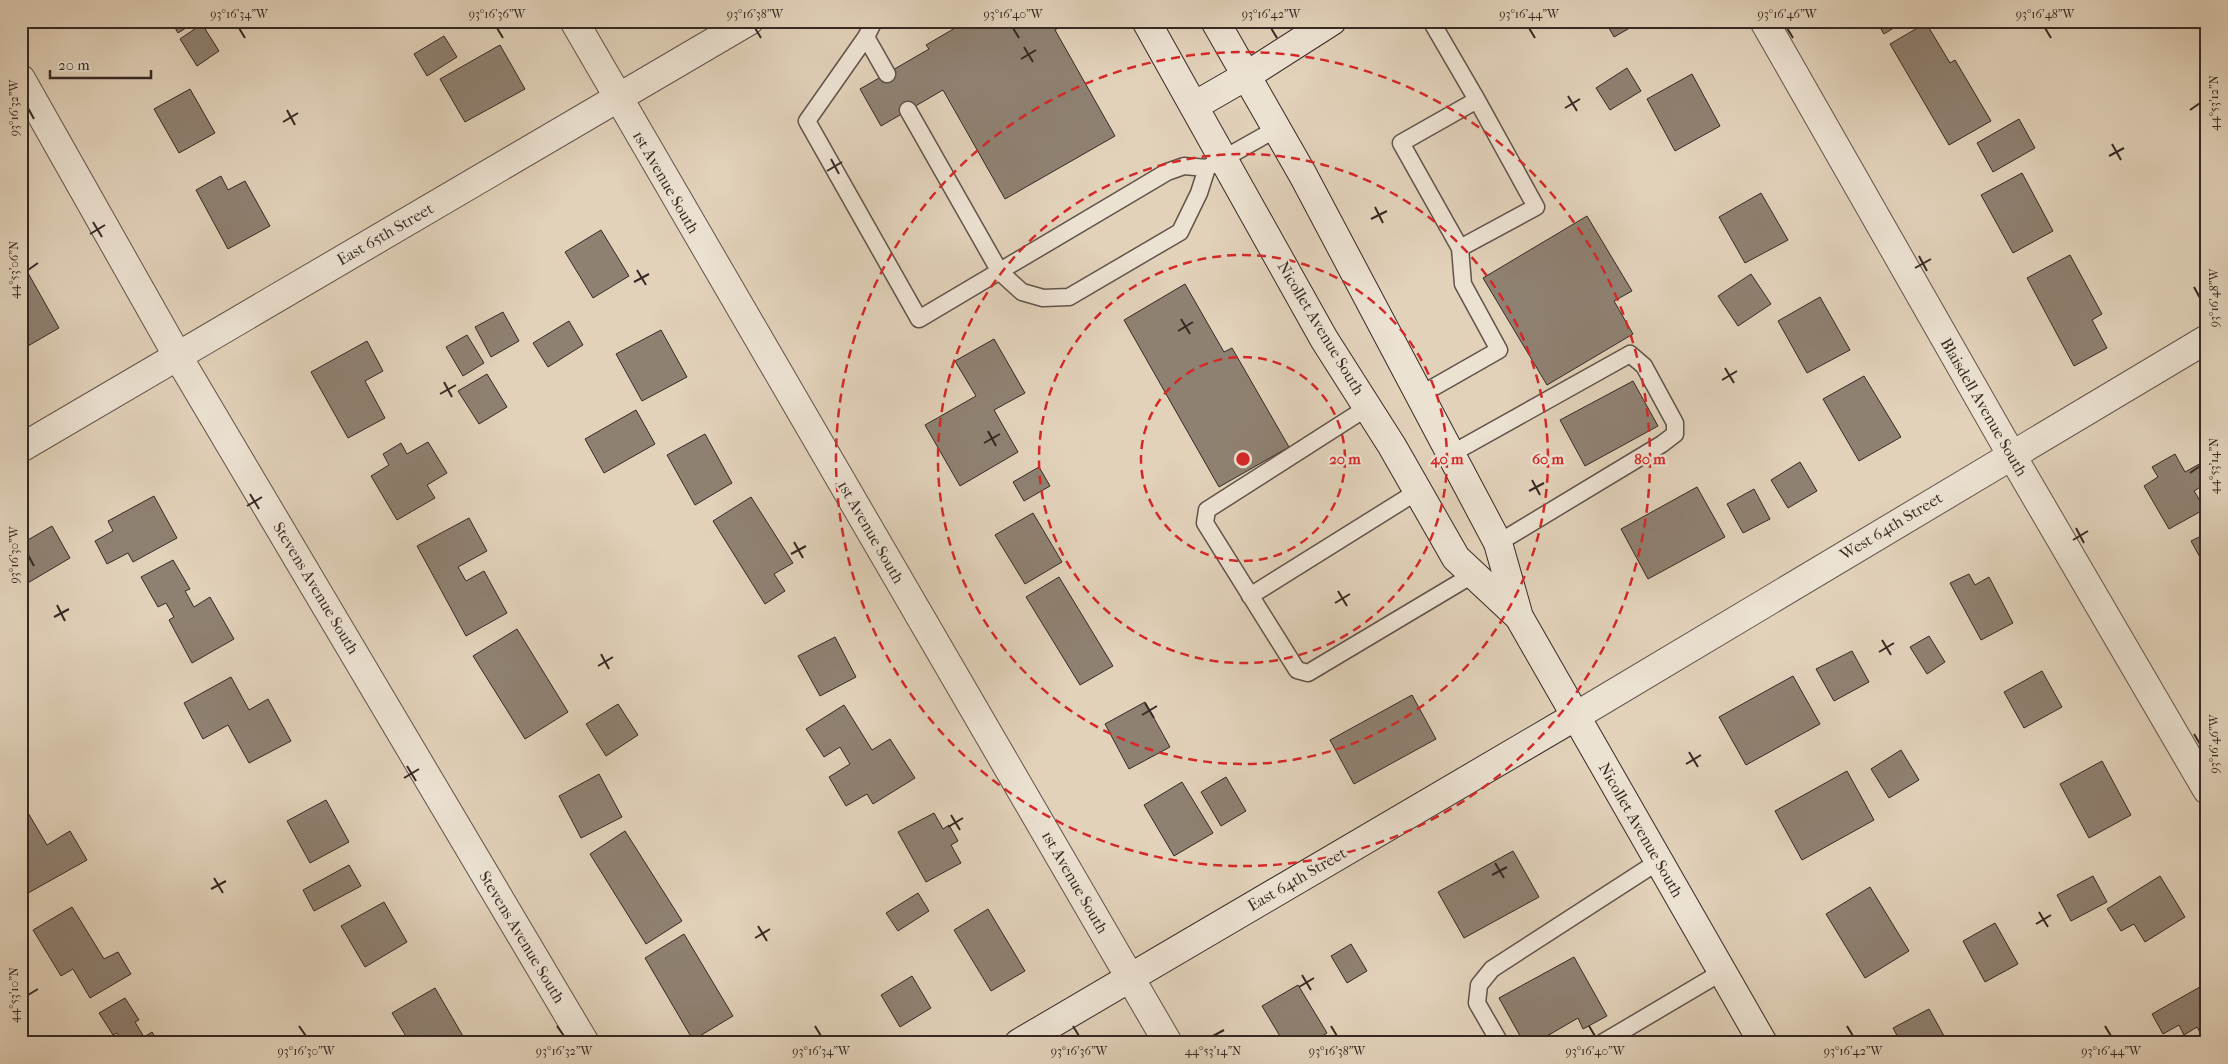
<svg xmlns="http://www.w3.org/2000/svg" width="2228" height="1064" font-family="'IM FELL French Canon',serif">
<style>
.building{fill:#8f8172;stroke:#362924}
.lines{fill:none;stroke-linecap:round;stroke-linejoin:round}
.lane-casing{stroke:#61534a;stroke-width:19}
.street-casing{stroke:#61534a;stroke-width:30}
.secondary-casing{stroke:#362924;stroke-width:30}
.lane{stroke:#ece2d2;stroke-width:16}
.street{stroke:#ece2d2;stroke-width:28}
.secondary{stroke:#ece2d2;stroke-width:28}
.ticks{fill:none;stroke:#362924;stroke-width:2}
.ring{fill:none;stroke:#d62828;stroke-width:2.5;stroke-dasharray:9 6}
.labels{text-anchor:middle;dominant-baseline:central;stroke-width:4.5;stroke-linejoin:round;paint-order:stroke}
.street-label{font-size:16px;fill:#362924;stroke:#ece2d2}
.centre{fill:#d62828;stroke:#ece2d2;stroke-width:2.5}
.ring-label{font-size:15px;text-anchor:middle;font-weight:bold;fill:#d62828;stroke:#ece2d2;stroke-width:4.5;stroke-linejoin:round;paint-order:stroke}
.neatline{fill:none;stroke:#362924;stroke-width:2}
.ticks-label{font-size:12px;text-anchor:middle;fill:#362924}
</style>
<rect width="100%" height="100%" fill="#e2d2ba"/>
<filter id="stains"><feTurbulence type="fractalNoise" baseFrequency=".004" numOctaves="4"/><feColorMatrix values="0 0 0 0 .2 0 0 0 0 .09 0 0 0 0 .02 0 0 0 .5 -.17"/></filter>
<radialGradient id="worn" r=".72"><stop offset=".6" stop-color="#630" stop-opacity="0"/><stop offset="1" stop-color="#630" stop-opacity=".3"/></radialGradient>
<path class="building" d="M171,21H197L178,33Z
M967,21H1069L1055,30L1115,136L1005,199L943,90L881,126L860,89L929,49L926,45Z
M1605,21H1642L1614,37Z
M1876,21H1905L1884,34Z
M1926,23L1950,63L1955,60L1991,121L1949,145L1890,44Z
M202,24L219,51L197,66L180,39Z
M444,36L457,57L427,76L414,54Z
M500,45L525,89L465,122L440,79Z
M1627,68L1641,91L1610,110L1596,88Z
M1692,74L1720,126L1675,151L1647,99Z
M190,89L215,133L179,153L154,109Z
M2019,119L2035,148L1993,172L1977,143Z
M2022,173L2053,231L2013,253L1981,195Z
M221,176L228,190L245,181L270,226L228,249L196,190Z
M1761,193L1788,240L1745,263L1719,217Z
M1587,216L1632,291L1614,301L1633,334L1547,385L1483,278Z
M601,230L629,276L593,298L565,252Z
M2070,255L2102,314L2092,320L2107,348L2074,366L2027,278Z
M28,273L59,328L21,350V277Z
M1751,274L1771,304L1738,326L1718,296Z
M1185,284L1224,352L1232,348L1289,447L1219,487L1124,320Z
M1820,297L1850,350L1807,373L1778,321Z
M503,312L519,341L491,357L475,327Z
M569,321L583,345L548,367L533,343Z
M661,330L687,377L642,401L616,354Z
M467,335L484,363L463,376L446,347Z
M994,339L1025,393L994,410L1018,452L960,486L925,425L976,396L955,361Z
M367,341L383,371L365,381L385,418L348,438L311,372Z
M487,374L507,407L479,424L458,391Z
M1864,376L1901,437L1859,461L1823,399Z
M1633,381L1658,426L1585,466L1560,420Z
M636,410L655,444L604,473L585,439Z
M705,434L732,483L695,505L667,455Z
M428,442L447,473L427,485L435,498L397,520L371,476L389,465L383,454L401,443L407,454Z
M2175,454L2185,472L2203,462L2207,468V483L2194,491L2205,509L2169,529L2144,486L2158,477L2152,467Z
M1800,462L1817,491L1788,508L1771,480Z
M1039,467L1050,486L1024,501L1013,482Z
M1697,487L1725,537L1648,579L1621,529Z
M1754,489L1770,519L1743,533L1727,504Z
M154,496L177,538L133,562L128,553L107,564L95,541L113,531L108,521Z
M751,497L793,563L774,574L785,591L765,604L713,521Z
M1033,513L1062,562L1025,584L995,535Z
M469,518L487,551L458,567L466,581L484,571L507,613L466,636L417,546Z
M52,526L70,558L26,584L21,575V544Z
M2207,533V559L2202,561L2191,541Z
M173,560L190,589L185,591L194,607L210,597L234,639L192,663L169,620L174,617L166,603L158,607L141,577Z
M1969,574L1975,585L1989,577L2013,623L1981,640L1950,583Z
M1059,577L1113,666L1080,685L1026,597Z
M517,629L568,712L525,739L473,656Z
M1929,636L1945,662L1927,674L1910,647Z
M835,637L856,677L820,696L798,656Z
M1852,651L1869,682L1834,701L1816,669Z
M2042,671L2062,707L2024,728L2004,692Z
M1793,676L1820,724L1746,765L1719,717Z
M231,677L249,710L268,699L291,741L249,763L228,725L203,739L184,703Z
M1412,695L1436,739L1354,784L1330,740Z
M1145,702L1170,747L1129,769L1105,724Z
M618,704L638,735L606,756L586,724Z
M844,705L872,750L890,739L915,778L873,804L867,794L846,806L829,777L850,764L840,747L824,757L806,729Z
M1901,750L1919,780L1889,798L1871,769Z
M2102,761L2131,815L2089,838L2060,784Z
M1847,771L1874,820L1802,860L1775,811Z
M599,774L622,817L581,838L559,796Z
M1226,777L1246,811L1221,826L1201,792Z
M1182,782L1213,833L1174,856L1144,805Z
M326,800L349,842L310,863L287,821Z
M21,801L47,845L70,831L87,860L21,897Z
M934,813L943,829L949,825L958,841L951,845L961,863L926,882L898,832Z
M625,831L682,921L646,944L590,854Z
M1513,851L1539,897L1464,938L1438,892Z
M349,865L361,886L314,911L303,890Z
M2093,876L2107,902L2071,921L2057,895Z
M2160,876L2185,917L2145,942L2134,924L2121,931L2107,909Z
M1870,887L1909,951L1865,978L1826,914Z
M918,893L929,911L898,931L886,913Z
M384,902L407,942L365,967L341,926Z
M72,907L104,959L118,952L131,974L90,998L73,969L61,976L33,930Z
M988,909L1025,971L991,991L954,930Z
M1995,923L2018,964L1985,982L1963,941Z
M684,934L733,1016L693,1040L645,958Z
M1351,944L1367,971L1347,983L1331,956Z
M1574,957L1607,1016L1583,1029L1578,1018L1535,1043H1524L1499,998Z
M912,976L931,1008L900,1027L881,995Z
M2207,983V1038L2204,1040L2197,1027L2184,1035L2179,1025L2163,1034L2152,1014Z
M1298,985L1327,1033L1311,1043H1284L1262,1006Z
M435,988L467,1043H410L392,1013Z
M125,998L139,1020L135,1022L144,1037L152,1032L159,1043H123L117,1033L113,1035L99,1013Z
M1929,1009L1948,1043H1901L1893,1028Z
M754,1035L759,1043H741Z"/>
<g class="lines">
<g class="lane-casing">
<path id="lane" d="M874,21L866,37L807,121L919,319L1167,172L1184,166L1207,168L1276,129
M1431,21L1477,100
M866,37L887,74
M908,110L1000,272L1022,292L1043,298L1069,297L1180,232L1199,193L1207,168
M1420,395L1499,350L1463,284L1460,248L1401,143L1477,100L1536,207L1460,248
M1368,407L1207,510L1205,523L1297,670L1308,673L1474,574
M1451,454L1630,354L1644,366L1675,423V434L1662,444L1498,543
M1250,596L1418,491
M1500,1043L1477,1003L1479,985L1492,969L1659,861
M1602,1043L1722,972"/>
</g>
<g class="street-casing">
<path id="street" d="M574,21L1168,1043
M1764,21L2011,454L2207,790
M21,79L177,355L585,1043
M21,448L749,21
M1576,716L2207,339"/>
</g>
<g class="secondary-casing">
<path id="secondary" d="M1146,21L1324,339L1392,446L1456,558L1518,616
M1215,21L1303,175L1498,543L1519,617L1763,1043
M1194,106L1246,76L1332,21
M1019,1043L1576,716"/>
</g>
<use href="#lane" class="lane"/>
<use href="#street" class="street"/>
<use href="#secondary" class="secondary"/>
</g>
<path class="ticks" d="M239,28L245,38M497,28L503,38M755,28L761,38M1013,28L1019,38M1271,28L1277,38M1529,28L1535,38M1787,28L1793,38M2045,28L2051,38M1024,47L1033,62M1021,59L1036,50M1568,96L1577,111M28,108L34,119M1565,108L1580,99M287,110L295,125M2190,110L2200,103M283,122L298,113M2112,144L2121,160M2109,156L2124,148M831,159L839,174M827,171L842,162M1375,207L1383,223M1371,219L1387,211M93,222L102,237M90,234L105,225M1919,256L1927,271M1915,268L1931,259M28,270L38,263M637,270L646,285M634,282L649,274M2194,287L2200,298M1181,319L1190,334M1178,331L1193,322M1725,368L1734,383M1722,380L1737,371M444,382L452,397M440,394L456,385M988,431L996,446M984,443L1000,434M2190,473L2200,466M1532,480L1540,495M1529,491L1544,483M250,494L259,509M247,506L262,497M2076,528L2084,543M2073,540L2088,531M794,542L803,558M791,554L806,546M28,555L34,566M1338,591L1347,606M1335,603L1350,594M57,605L65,621M54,617L69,609M1882,640L1891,655M1879,652L1894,643M601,654L609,669M598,666L613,657M1145,703L1154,718M1142,715L1157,706M2194,734L2200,744M1689,752L1698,767M1686,764L1701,755M407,766L416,781M404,778L419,769M951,815L960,830M948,827L963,818M1495,863L1504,878M1492,875L1507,867M214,878L223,893M211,889L226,881M2039,912L2048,927M2036,924L2051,915M758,926L767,941M755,938L770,929M1302,975L1311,990M1299,987L1314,978M28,995L38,989M299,1026L306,1036M557,1026L564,1036M815,1026L821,1036M1073,1026L1079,1036M1331,1026L1337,1036M1589,1026L1595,1036M1847,1026L1853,1036M2105,1026L2111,1036M1213,1036L1224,1030"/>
<g class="ring">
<circle cx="1243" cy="459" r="102"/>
<circle cx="1243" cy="459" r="204"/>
<circle cx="1243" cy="459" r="305"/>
<circle cx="1243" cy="459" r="407"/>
</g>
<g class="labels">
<g class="street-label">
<text transform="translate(666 182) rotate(60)">1st Avenue South</text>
<text transform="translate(385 234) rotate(-30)">East 65th Street</text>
<text transform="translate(1321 328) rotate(59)">Nicollet Avenue South</text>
<text transform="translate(1984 407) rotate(60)">Blaisdell Avenue South</text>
<text transform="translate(1891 526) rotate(-31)">West 64th Street</text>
<text transform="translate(871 532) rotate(60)">1st Avenue South</text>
<text transform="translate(316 588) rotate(59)">Stevens Avenue South</text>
<text transform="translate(1641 830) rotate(60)">Nicollet Avenue South</text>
<text transform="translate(1297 879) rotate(-30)">East 64th Street</text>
<text transform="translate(1075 882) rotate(60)">1st Avenue South</text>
<text transform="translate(522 937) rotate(59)">Stevens Avenue South</text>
</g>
</g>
<circle cx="1243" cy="459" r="8" class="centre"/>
<g class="ring-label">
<text x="1345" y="464">20 m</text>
<text x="1447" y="464">40 m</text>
<text x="1548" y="464">60 m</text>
<text x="1650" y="464">80 m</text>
</g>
<rect width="2228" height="1064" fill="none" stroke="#e2d2ba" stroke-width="55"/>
<path d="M50 70v8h101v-8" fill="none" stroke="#362924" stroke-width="2.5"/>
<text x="58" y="70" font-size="15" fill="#362924" stroke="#ece2d2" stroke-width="4" paint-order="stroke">20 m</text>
<rect x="28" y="28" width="2172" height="1008" class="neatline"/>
<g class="ticks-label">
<text x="239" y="18">93°16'34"W</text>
<text x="497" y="18">93°16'36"W</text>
<text x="755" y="18">93°16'38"W</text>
<text x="1013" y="18">93°16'40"W</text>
<text x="1271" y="18">93°16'42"W</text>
<text x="1529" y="18">93°16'44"W</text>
<text x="1787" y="18">93°16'46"W</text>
<text x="2045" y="18">93°16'48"W</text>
<text transform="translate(2214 103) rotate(-90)" y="4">44°53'12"N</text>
<text transform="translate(14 108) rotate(-90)" y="4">93°16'32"W</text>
<text transform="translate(14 270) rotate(-90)" y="4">44°53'06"N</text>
<text transform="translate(2214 298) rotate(-90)" y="4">93°16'48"W</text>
<text transform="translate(2214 466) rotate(-90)" y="4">44°53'14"N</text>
<text transform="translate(14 555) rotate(-90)" y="4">93°16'30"W</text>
<text transform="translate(2214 744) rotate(-90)" y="4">93°16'46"W</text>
<text transform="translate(14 995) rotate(-90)" y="4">44°53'10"N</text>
<text x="306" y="1055">93°16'30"W</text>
<text x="564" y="1055">93°16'32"W</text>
<text x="821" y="1055">93°16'34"W</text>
<text x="1079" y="1055">93°16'36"W</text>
<text x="1213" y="1055">44°53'14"N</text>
<text x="1337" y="1055">93°16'38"W</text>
<text x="1595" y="1055">93°16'40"W</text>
<text x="1853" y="1055">93°16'42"W</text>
<text x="2111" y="1055">93°16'44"W</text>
</g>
<rect width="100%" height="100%" filter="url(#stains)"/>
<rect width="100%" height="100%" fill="url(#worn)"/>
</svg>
